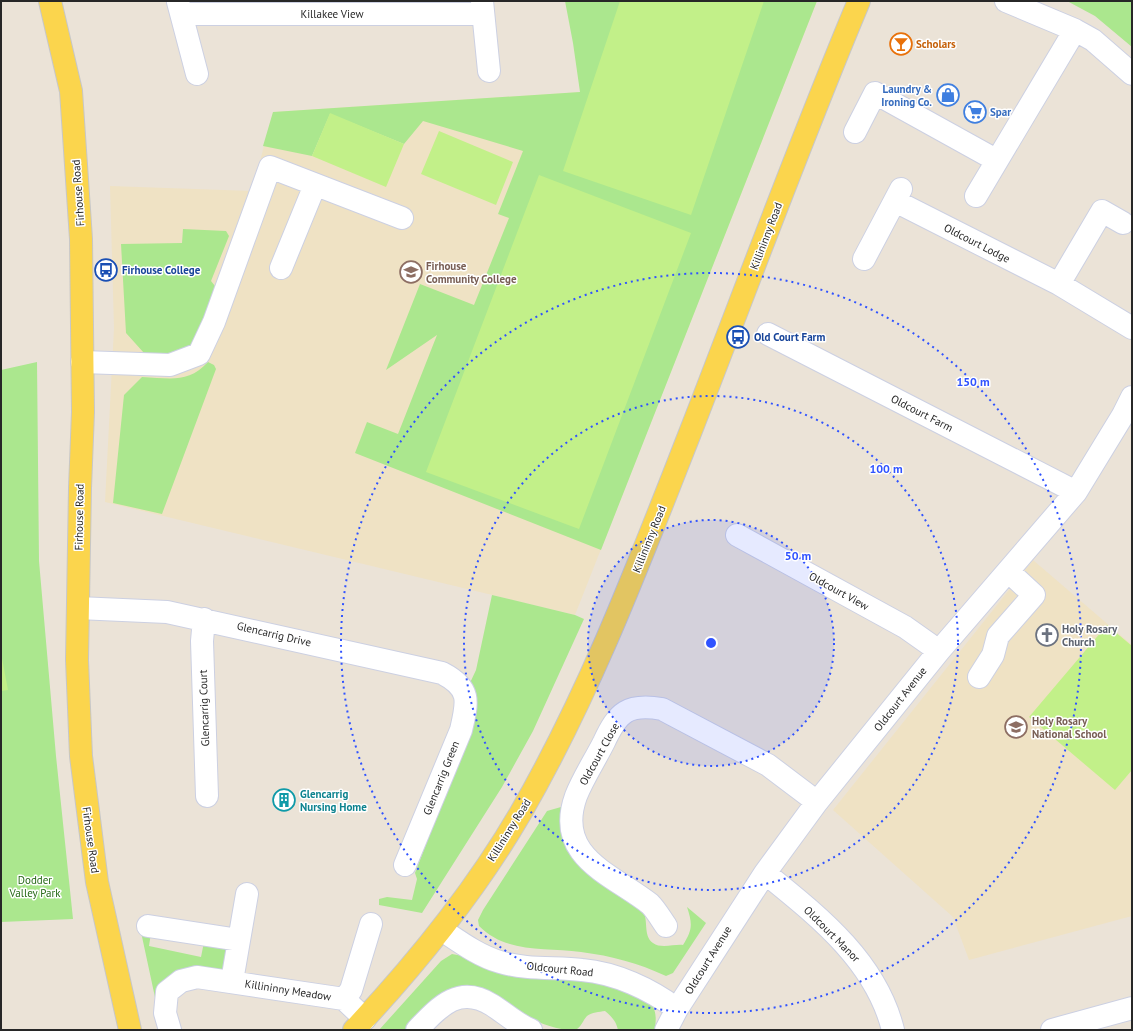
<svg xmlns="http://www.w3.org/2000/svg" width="1133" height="1031" font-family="'PT Sans',sans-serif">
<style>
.education{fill:#efe2c4}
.green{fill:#abe78e}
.pitch{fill:#c2f089}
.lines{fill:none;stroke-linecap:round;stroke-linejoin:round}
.minor-casing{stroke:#ccd0e2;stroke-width:24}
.major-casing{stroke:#c7c7c7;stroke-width:24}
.minor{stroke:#fff;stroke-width:22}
.major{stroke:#fbd54d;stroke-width:22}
.ring{fill:none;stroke:#3053ff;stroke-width:2;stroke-dasharray:2 4}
.labels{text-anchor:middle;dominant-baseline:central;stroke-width:3;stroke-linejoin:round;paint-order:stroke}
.street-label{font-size:11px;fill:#272727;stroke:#fff}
.food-label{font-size:11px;font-weight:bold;fill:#c56008;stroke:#fff;text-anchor:start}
.shop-label{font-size:11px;font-weight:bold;fill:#366cbe;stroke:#fff;text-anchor:end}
.education-label{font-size:11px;font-weight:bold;fill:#785e54;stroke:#fff;text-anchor:start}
.transit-label{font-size:11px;font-weight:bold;fill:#164399;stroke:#fff;text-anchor:start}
.worship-label{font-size:11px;font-weight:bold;fill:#5b616d;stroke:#fff;text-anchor:start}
.culture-label{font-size:11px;font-weight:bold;fill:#0d838f;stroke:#fff;text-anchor:start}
.park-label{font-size:11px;fill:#246814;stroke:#fff}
.centre{fill:#3053ff;stroke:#fff;stroke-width:2}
.ring-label{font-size:12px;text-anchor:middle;font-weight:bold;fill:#3053ff;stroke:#fff;stroke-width:3;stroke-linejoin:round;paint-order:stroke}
</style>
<rect width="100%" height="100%" fill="#ebe3d7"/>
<path class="education" d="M817,1L575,615L105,502L114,328L110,186L252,191L273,112L580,92Z
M1033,560L1132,645V916L969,960L953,917L833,810Z"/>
<path class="green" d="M565,1H817L601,550L355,453L367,422L398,434L437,335L386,370L420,284L474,305L509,218L498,214L523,151L423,121L404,144L330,114L312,156L263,146L273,112L580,92L573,43Z
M1067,1H1132V47L1095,16Z
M183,229L226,231L229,236L211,281L215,286C211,298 196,345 187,350C175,357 157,353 144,353L126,333L121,244L182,243Z
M37,362L39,561L56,756L73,919L1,922V370Z
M208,362L214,365L216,369L162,514L113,503L124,395L142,377C169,378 188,384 208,362Z
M492,595L575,615L584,619L533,731L502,787L422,913L379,905V899L387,897L412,900L417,879L415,873L475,717L469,685L476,670Z
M561,807V822C587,850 617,877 641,907C650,919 642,935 653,943C661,949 674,944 683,945C692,930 693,925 687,907L706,923L673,973L666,976C638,963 612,956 581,952C545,947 507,954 479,926L478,920L483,910L547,811Z
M141,932L151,933L149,946L201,957L204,942L228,948L224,971L156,1002Z
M452,954C486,960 520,968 554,975C577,980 633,986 650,1003C657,1010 656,1020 655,1029L618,1030C616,1021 612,1017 605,1011C599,1012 592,1012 587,1016C583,1020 581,1028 575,1030C546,1031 509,1008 486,993L408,1030H379L441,961Z"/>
<path class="pitch" d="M620,1H764L691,215L563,171Z
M330,113L404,144L386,187L312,156Z
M439,131L513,162L496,205L421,174Z
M539,175L691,233L579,529L426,472Z
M1107,625L1132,646V770L1115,790L1029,717Z
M1,653L8,690L1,691Z"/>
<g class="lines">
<g class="minor-casing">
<path id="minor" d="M482,1L489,71
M1006,1L1075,30L1093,40L1132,74
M178,2L197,74
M182,14H483
M855,132L875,93L996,160
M976,196L1075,30
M895,201L1059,284L1132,328
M864,259L901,189
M281,268L315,185
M1059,284L1102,211L1123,223
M768,334L1076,492
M82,362L170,365L199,354L214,322L270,167L402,218
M737,535L905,627L939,651
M78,608L167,612L442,673C471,688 468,701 461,730L405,865
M204,619L202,641L207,796
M979,677L993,655L998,636L1034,595L1008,571
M765,873C818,916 876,961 893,1030
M148,926L239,940
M666,926C661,919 656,910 650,904C612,874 554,857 576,796C583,778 595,760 604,742C618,712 628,703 662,709L768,765L817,802
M442,930C460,942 479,956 500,962C526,970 556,967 582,970C616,973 650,989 677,1009L666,1030
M232,981L247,894
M344,999L351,990L371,924
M677,1009L765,873L817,802L939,651L1076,492L1123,415L1132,397
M170,1030L165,1013L167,992L181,981L197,977L344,999L365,1019
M417,1030C439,1007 459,984 492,1005C505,1013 516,1024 531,1030
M1052,1030L1132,1008"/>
</g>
<g class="major-casing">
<path id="major" d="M50,1L71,91L81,239L83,412L80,488L77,660L81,756L97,882L130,1030
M354,1030C416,964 474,893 520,814C590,693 639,563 690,433C746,289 799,144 859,1"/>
</g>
<use href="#minor" class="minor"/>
<use href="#major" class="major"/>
</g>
<circle cx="711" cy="643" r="123" fill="#3053ff" fill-opacity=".12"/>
<g class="ring">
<circle cx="711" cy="643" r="123"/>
<circle cx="711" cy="643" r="247"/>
<circle cx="711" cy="643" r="370"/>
</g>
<defs>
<g id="bar-ring" transform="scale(1.15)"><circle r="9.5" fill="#fff" stroke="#e8710a" stroke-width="1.5"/><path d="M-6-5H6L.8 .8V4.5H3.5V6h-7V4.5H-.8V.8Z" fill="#e8710a"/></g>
<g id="shop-ring" transform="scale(1.15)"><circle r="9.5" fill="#fff" stroke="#3f7fe0" stroke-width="1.5"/><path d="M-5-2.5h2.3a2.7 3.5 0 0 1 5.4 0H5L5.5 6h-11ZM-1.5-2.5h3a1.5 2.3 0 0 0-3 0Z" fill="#3f7fe0"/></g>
<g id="supermarket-ring" transform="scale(1.15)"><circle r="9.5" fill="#fff" stroke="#3f7fe0" stroke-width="1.5"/><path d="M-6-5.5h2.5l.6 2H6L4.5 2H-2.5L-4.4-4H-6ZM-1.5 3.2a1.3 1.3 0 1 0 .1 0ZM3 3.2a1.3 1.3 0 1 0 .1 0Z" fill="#3f7fe0"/></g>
<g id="bus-ring" transform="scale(1.15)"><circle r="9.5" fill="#fff" stroke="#1a4fb4" stroke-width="1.5"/><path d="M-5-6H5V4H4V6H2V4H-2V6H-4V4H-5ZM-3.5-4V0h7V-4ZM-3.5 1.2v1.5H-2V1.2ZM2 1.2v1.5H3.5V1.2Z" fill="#1a4fb4"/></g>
<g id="school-ring" transform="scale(1.15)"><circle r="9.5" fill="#fff" stroke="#8d6e63" stroke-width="1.5"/><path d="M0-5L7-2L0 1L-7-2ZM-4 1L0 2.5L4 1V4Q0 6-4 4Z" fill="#8d6e63"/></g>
<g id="church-ring" transform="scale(1.15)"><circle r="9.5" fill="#fff" stroke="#6b7280" stroke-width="1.5"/><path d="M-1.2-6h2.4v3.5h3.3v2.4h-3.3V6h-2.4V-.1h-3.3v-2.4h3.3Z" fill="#6b7280"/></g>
<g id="building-ring" transform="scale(1.15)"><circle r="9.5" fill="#fff" stroke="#0f9aa8" stroke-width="1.5"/><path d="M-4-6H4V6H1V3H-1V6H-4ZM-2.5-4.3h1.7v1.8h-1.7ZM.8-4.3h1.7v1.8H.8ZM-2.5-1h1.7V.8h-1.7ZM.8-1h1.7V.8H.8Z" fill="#0f9aa8"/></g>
</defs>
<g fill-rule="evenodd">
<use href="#bar-ring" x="901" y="44"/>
<use href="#shop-ring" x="948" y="95"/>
<use href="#supermarket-ring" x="975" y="112"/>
<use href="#bus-ring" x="106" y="270"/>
<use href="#school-ring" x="411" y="272"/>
<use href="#bus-ring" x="738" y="337"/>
<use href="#church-ring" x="1047" y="635"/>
<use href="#school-ring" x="1016" y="727"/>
<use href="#building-ring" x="284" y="800"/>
</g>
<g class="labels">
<g class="street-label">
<text x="332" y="14">Killakee View</text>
<text transform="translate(78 193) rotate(-94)">Firhouse Road</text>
<text transform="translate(766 236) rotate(-69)">Killininny Road</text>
<text transform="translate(977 243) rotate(27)">Oldcourt Lodge</text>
<text transform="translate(922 413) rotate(27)">Oldcourt Farm</text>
<text transform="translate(79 517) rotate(-89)">Firhouse Road</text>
<text transform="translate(649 539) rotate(-68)">Killininny Road</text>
<text transform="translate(839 591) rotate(29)">Oldcourt View</text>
<text transform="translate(274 634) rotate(13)">Glencarrig Drive</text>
<text transform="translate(900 699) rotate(-52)">Oldcourt Avenue</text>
<text transform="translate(204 708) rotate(-92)">Glencarrig Court</text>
<text transform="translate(599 754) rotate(-61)">Oldcourt Close</text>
<text transform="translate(441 778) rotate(-68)">Glencarrig Green</text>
<text transform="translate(509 830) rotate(-58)">Killininny Road</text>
<text transform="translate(91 840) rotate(82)">Firhouse Road</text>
<text transform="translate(832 934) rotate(45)">Oldcourt Manor</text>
<text transform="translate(708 960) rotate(-58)">Oldcourt Avenue</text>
<text transform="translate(560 969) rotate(6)">Oldcourt Road</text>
<text transform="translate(288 990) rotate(9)">Killininny Meadow</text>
</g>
<g class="food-label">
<text x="916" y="44">Scholars</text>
</g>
<g class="shop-label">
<text x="932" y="89">Laundry &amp;<tspan x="932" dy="13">Ironing Co.</tspan></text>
<text x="990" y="112" text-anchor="start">Spar</text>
</g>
<g class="education-label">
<text x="426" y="266">Firhouse<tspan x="426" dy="13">Community College</tspan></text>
<text x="1032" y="721">Holy Rosary<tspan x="1032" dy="13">National School</tspan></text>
</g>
<g class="transit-label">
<text x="122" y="270">Firhouse College</text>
<text x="754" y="337">Old Court Farm</text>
</g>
<g class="worship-label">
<text x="1062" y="629">Holy Rosary<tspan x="1062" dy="13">Church</tspan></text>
</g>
<g class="culture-label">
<text x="300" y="794">Glencarrig<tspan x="300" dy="13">Nursing Home</tspan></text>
</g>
<g class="park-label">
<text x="35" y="880">Dodder<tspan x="35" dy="13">Valley Park</tspan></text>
</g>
</g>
<circle cx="711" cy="643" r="6" class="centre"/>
<g class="ring-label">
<text x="973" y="386">150 m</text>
<text x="886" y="473">100 m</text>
<text x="798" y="560">50 m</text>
</g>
<rect width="1133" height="1031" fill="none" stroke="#272727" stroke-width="4"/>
</svg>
